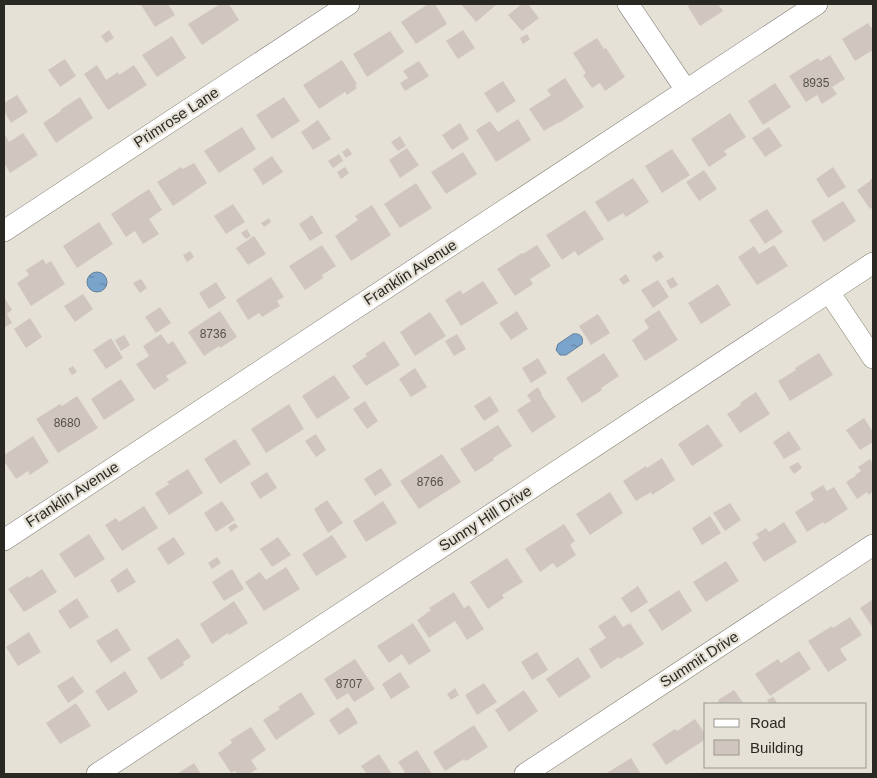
<svg xmlns="http://www.w3.org/2000/svg" width="877" height="778" font-family="Helvetica,sans-serif">
<style>
.water{fill:url(#water-ripples);stroke:#627f9a}
.building{fill:#d1c6bf}
.lines{fill:none;stroke-linecap:round;stroke-linejoin:round}
.minor-casing{stroke:#817e74;stroke-width:22}
.minor{stroke:#fff;stroke-width:21}
.labels{text-anchor:middle;dominant-baseline:central;stroke-width:4.5;stroke-linejoin:round;paint-order:stroke}
.number-label{font-size:12px;fill:#53504a}
.street-label{font-size:15px;fill:#292823;stroke:#e5e1d6}
</style>
<defs>
<pattern id="water-ripples" width="26" height="14" patternUnits="userSpaceOnUse" patternTransform="scale(1.25)"><rect width="26" height="14" fill="#7ba4cd"/><path d="M2 4q2-2 4 0t4 0M15 11q2-2 4 0t4 0" fill="none" stroke="#6586a6"/></pattern>
</defs>
<rect width="100%" height="100%" fill="#e5e1d6"/>
<path class="water" d="M87 282a10 10 0 1 1 20 0a10 10 0 1 1-20 0Z
M573,334C580,333 584,337 582,344L566,355H560L556,350L558,344Z"/>
<path class="building" d="M143,4H168L175,15L155,27L141,5Z
M220,4H229L239,20L202,45L188,24Z
M428,4H435L447,24L416,44L401,22Z
M461,4H494L496,5L476,22Z
M522,4H528L539,18L522,31L508,15Z
M687,4H718L723,11L700,26L688,7L689,6Z
M868,23L873,30V54L871,51L855,61L842,39Z
M109,30L114,38L106,43L101,36Z
M463,30L475,48L458,59L446,41Z
M390,31L404,52L367,77L353,54Z
M527,34L530,39L523,44L520,38Z
M172,36L186,58L157,77L142,55Z
M597,38L604,49L606,48L625,77L605,91L600,83L592,88L583,75L586,73L573,53Z
M830,55L845,79L832,87L837,94L822,104L817,95L806,102L789,76L818,58L820,61Z
M65,59L76,76L60,87L48,70Z
M342,60L357,84L355,85L357,88L347,95L345,92L319,109L303,85Z
M419,61L429,76L405,91L400,83L408,78L403,71Z
M97,65L106,80L118,72L119,75L134,65L147,85L108,110L84,74Z
M565,78L584,107L559,123V122L544,131L529,109L551,95L547,90Z
M503,81L516,101L497,113L484,93Z
M775,83L791,107L763,125L748,101Z
M17,95L28,112L11,123L4,111V103Z
M80,97L93,118L56,143L43,123L61,111L60,110Z
M284,97L300,121L272,139L256,115Z
M730,113L746,137L724,151L727,155L709,167L691,139Z
M518,119L531,140L496,162L476,130L490,121L498,132Z
M318,120L331,139L313,150L301,132Z
M460,123L469,139L452,150L442,135Z
M242,127L256,149L219,173L204,151Z
M769,127L782,146L765,157L752,138Z
M4,133L9,142L23,133L38,155L10,173L4,163Z
M400,136L406,146L398,151L391,142Z
M348,148L352,154L346,158L342,152Z
M407,148L419,165L400,178L389,160Z
M672,149L690,175L662,193L645,166Z
M463,152L477,174L446,194L431,172Z
M339,154L343,161L333,168L328,161Z
M272,156L283,172L263,185L253,169Z
M194,163L207,183L173,206L157,182L181,167L183,169Z
M345,167L349,173L341,179L337,172Z
M833,167L846,187L828,198L816,179Z
M704,170L717,189L699,201L686,182Z
M633,178L649,202L626,217L623,213L608,222L595,202Z
M873,178V207L870,209L857,190L870,181V180Z
M416,183L432,208L400,228L384,204Z
M149,189L162,210L149,219L159,234L143,244L135,231L126,237L111,214Z
M843,201L856,221L824,242L811,221Z
M233,204L245,222L226,234L214,216Z
M372,205L391,235L351,261L335,236L358,220L355,216Z
M767,209L783,232L765,244L749,220Z
M585,210L604,239L578,256L575,251L562,260L546,235Z
M312,215L323,233L310,241L299,224Z
M269,218L271,222L264,227L261,223Z
M99,222L113,244L77,268L63,246Z
M247,229L251,236L246,239L241,233Z
M254,236L266,254L248,265L236,248Z
M322,245L336,266L322,275L323,278L305,290L289,266Z
M537,245L551,266L530,279L533,284L515,296L497,269L522,253L523,254Z
M774,245L788,266L757,285L738,257L754,246L759,254Z
M190,251L194,257L187,262L183,255Z
M660,251L664,257L656,262L652,256Z
M43,259L46,264L51,261L65,284L31,306L17,283L29,275L26,270Z
M626,274L630,281L623,285L619,279Z
M271,277L284,297L277,301L280,306L262,317L259,313L248,320L236,300Z
M673,277L678,285L671,289L666,281Z
M141,279L147,288L140,293L133,283Z
M658,280L669,297L653,308L641,290Z
M483,281L498,303L461,326L445,300L460,290L463,294Z
M216,282L226,298L209,309L199,293Z
M718,284L731,305L701,324L688,303Z
M83,294L93,309L75,322L64,306Z
M4,297L12,310L7,314L12,323L4,328Z
M160,307L171,323L156,333L145,317Z
M659,310L678,340L645,361L632,340L649,328L644,320Z
M220,311L237,337L220,348L219,346L204,356L188,332Z
M517,311L528,329L511,340L499,323Z
M430,312L446,336L415,356L400,332Z
M598,314L610,333L591,345L579,326Z
M30,318L42,337L26,348L14,329Z
M161,334L168,344L173,341L187,363L166,376L169,380L154,390L136,364L149,356L143,346Z
M457,334L466,349L454,356L445,341Z
M124,335L130,345L121,351L115,340Z
M111,338L123,358L106,369L93,350Z
M384,341L400,365L366,386L352,366L367,356L365,354Z
M604,353L619,376L601,388L602,390L582,403L566,378Z
M819,353L833,375L790,401L778,381L796,370L795,368Z
M538,358L547,373L531,383L522,368Z
M73,366L77,372L72,375L68,369Z
M415,368L427,387L411,397L399,379Z
M334,375L350,398L317,419L302,396Z
M121,379L135,400L104,420L91,399Z
M538,387L542,394H541L556,417L532,433L517,410L531,401L527,395Z
M756,392L770,414L740,433L727,414L741,405L740,403Z
M77,396L98,428L58,453L36,419L60,404L62,406Z
M490,396L499,411L484,421L474,406Z
M365,401L378,421L367,429L353,409Z
M289,404L304,429L266,453L251,429Z
M864,418L873,432V442L860,450L846,430Z
M708,424L723,446L692,466L678,444Z
M498,425L512,446L493,458L494,460L475,472L460,449Z
M789,431L801,449L784,459L773,442Z
M316,434L326,450L316,457L305,441Z
M33,436L49,462L30,475L28,471L16,479L4,461V455Z
M235,439L251,464L220,484L204,459Z
M442,454L461,482L419,509L400,481Z
M662,458L675,480L652,495L651,492L636,501L623,481L646,466L647,468Z
M870,459L873,464V492L868,495L867,492L857,499L846,482L856,476L855,475L861,471L858,467Z
M798,462L802,468L794,474L789,467Z
M381,468L392,485L375,496L364,479Z
M188,469L203,493L169,515L155,493L169,484L167,482Z
M267,472L277,488L260,499L250,483Z
M823,485L827,491L834,487L848,509L825,524L823,522L807,532L795,512L814,500L810,493Z
M610,492L623,513L590,535L576,514Z
M327,500L343,523L328,533L314,509Z
M222,501L235,520L216,532L204,513Z
M383,501L397,523L366,542L353,521Z
M730,503L741,520L725,531L713,513Z
M144,506L158,528L122,551L105,525L116,518L119,522Z
M710,516L721,533L702,545L692,528Z
M784,522L797,542L764,562L752,543L759,538L756,534L766,528L769,532Z
M235,523L238,527L231,532L228,527Z
M564,524L575,541L570,545L576,555L557,568L553,563L540,572L525,549Z
M89,534L105,559L75,578L59,554Z
M332,535L347,557L316,576L302,554Z
M174,537L185,554L168,565L157,548Z
M278,537L291,555L272,567L260,549Z
M217,557L221,563L212,569L208,563Z
M507,558L523,582L502,595L504,598L488,609L470,582Z
M726,561L739,581L706,602L693,582Z
M286,567L300,589L264,611L245,582L260,572L266,580Z
M127,568L136,582L118,593L110,580Z
M42,569L57,592L24,612L8,589L28,576L29,578Z
M232,569L244,589L224,601L212,582Z
M638,586L648,602L631,613L621,598Z
M679,590L692,611L662,631L648,610Z
M454,592L464,608L469,605L484,629L467,640L455,621L429,638L417,620L431,610L429,608Z
M77,598L89,617L70,629L58,611Z
M873,599V628L860,608Z
M234,601L248,623L229,635L228,633L212,644L200,624Z
M615,615L623,627L630,623L644,644L620,659L619,657L601,669L589,649L606,638L598,626Z
M850,617L862,635L840,649L847,660L828,672L808,641L832,626L833,628Z
M413,623L431,651L409,665L402,654L389,663L377,646Z
M117,628L131,650L111,663L96,641Z
M29,632L41,652L18,666L6,647Z
M178,638L191,657L183,662L184,665L161,680L147,658Z
M799,651L811,669L770,696L755,674L778,659L781,663Z
M537,652L548,670L532,680L521,662Z
M578,657L591,677L559,698L546,679Z
M355,659L375,689L354,702L348,693L337,700L324,679Z
M125,671L138,692L108,711L95,691Z
M400,672L410,687L391,699L382,684Z
M73,676L84,692L68,703L57,686Z
M484,683L497,702L477,715L465,695Z
M455,688L459,695L451,700L447,694Z
M524,690L538,711L509,732L495,710Z
M734,690L744,704H715L719,702L718,700Z
M301,692L315,714L276,740L263,720L280,709L278,707Z
M773,697L778,704H770L767,700Z
M76,703L91,726L60,744L46,723Z
M348,707L358,723L339,735L329,720Z
M695,719L706,735V739L666,765L652,744L675,729L677,731Z
M474,725L488,747L466,761L464,759L445,771L433,752Z
M251,727L266,750L251,760L257,769L249,774H237L235,771L231,773L218,753L232,743L230,740Z
M417,750L432,774H402L405,772L398,762Z
M379,754L392,774H367L361,766Z
M631,758L641,774H605Z
M194,763L201,774H177Z"/>
<g class="lines">
<g class="minor-casing">
<path id="minor" d="M628,4L686,90
M4,231L349,4
M829,292L873,358
M4,540L817,4
M97,774L873,263
M525,774L873,545"/>
</g>
<use href="#minor" class="minor"/>
</g>
<g class="labels">
<g class="number-label">
<text x="816" y="83">8935</text>
<text x="213" y="334">8736</text>
<text x="67" y="423">8680</text>
<text x="430" y="482">8766</text>
<text x="349" y="684">8707</text>
</g>
<g class="street-label">
<text transform="translate(176 117) rotate(-33)">Primrose Lane</text>
<text transform="translate(410 272) rotate(-33)">Franklin Avenue</text>
<text transform="translate(72 494) rotate(-33)">Franklin Avenue</text>
<text transform="translate(485 518) rotate(-33)">Sunny Hill Drive</text>
<text transform="translate(699 659) rotate(-33)">Summit Drive</text>
</g>
</g>
<rect width="877" height="778" fill="none" stroke="#292823" stroke-width="10"/>
<rect x="704" y="703" width="162" height="65" fill="#e5e1d6" stroke="#9a978e"/>
<rect x="714" y="719" width="25" height="8" fill="#ffffff" stroke="#9a978e"/>
<text x="750" y="728" font-size="15" fill="#292823">Road</text>
<rect x="714" y="740" width="25" height="15" fill="#d1c6bf" stroke="#9a978e"/>
<text x="750" y="753" font-size="15" fill="#292823">Building</text>
</svg>
